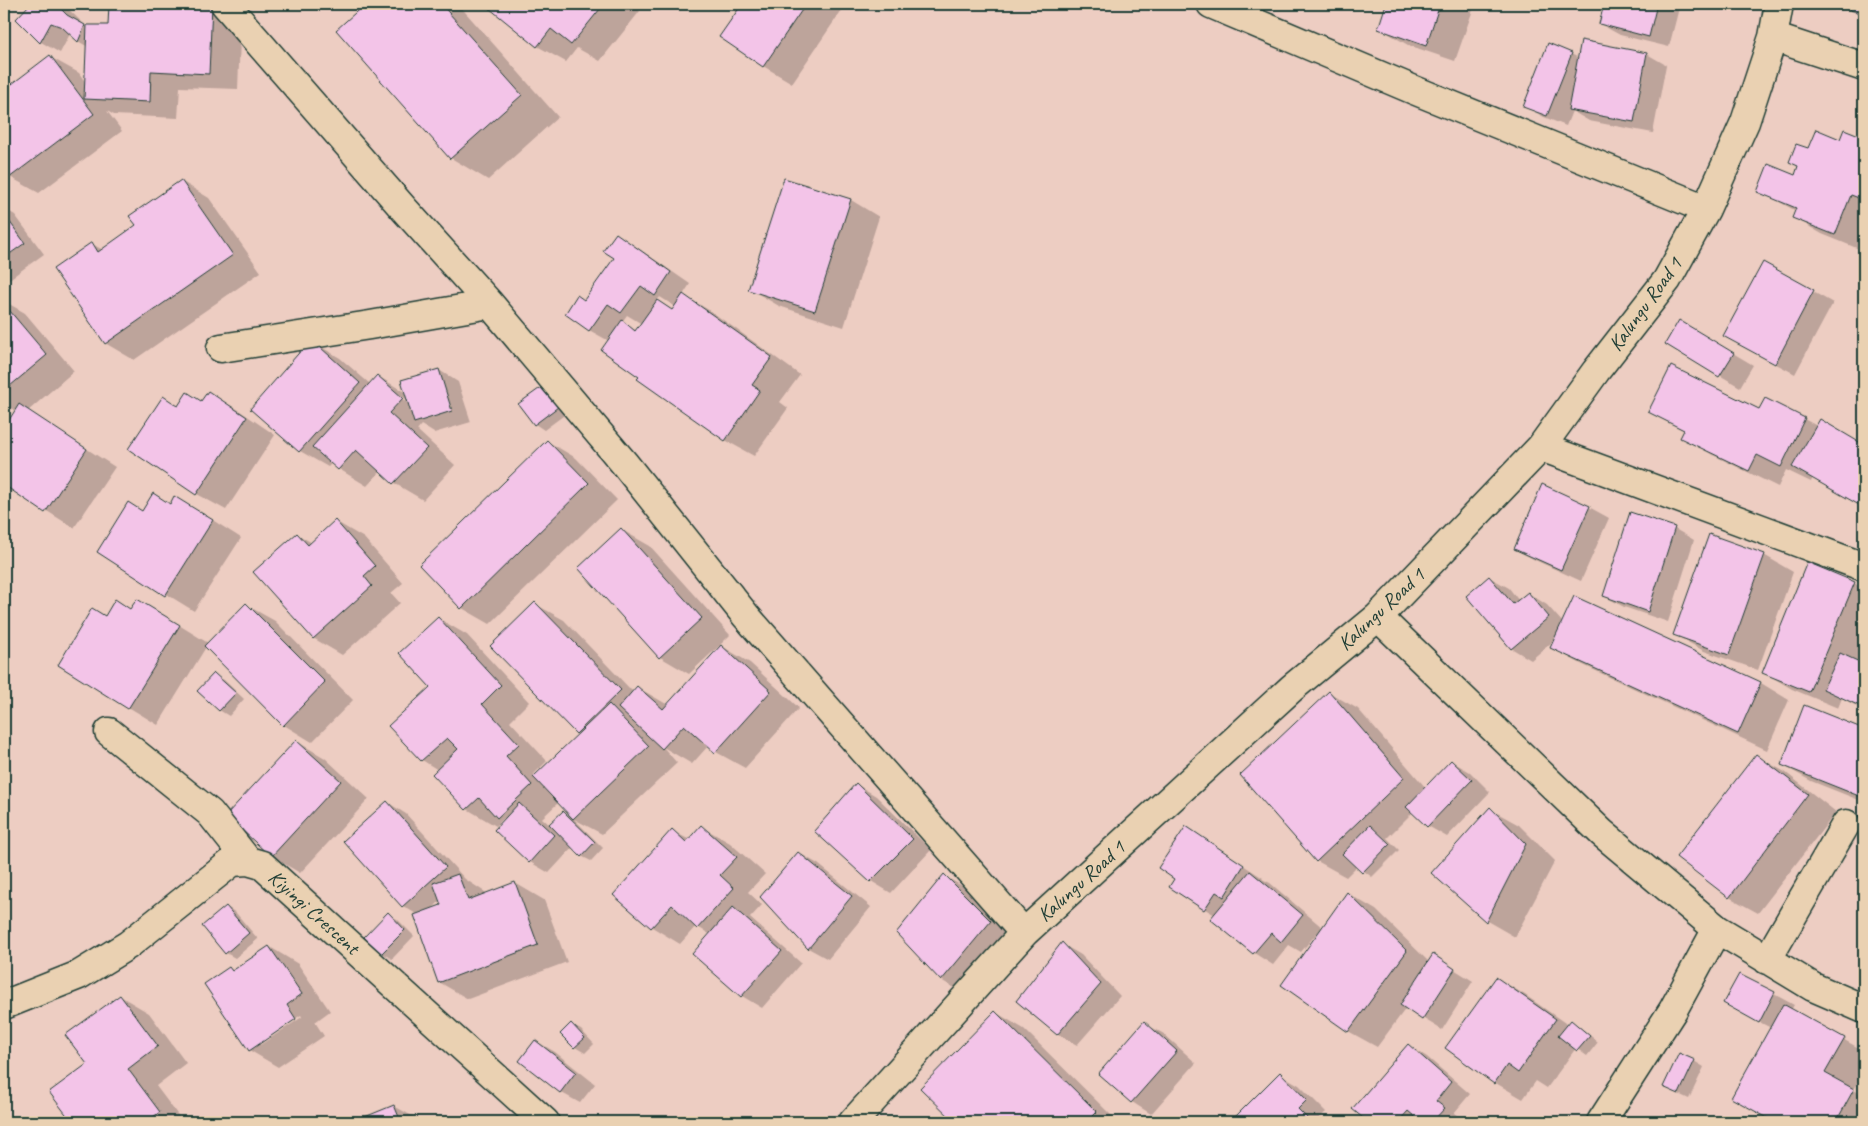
<svg xmlns="http://www.w3.org/2000/svg" width="1868" height="1126" font-family="Caveat,sans-serif">
<style>
.shadow{fill:#0003;fill-rule:evenodd}
.building{fill:#f3c4e8;stroke:#1f3d34}
.lines{fill:none;stroke-linecap:round;stroke-linejoin:round}
.minor-casing{stroke:#1f3d34;stroke-width:31}
.minor{stroke:#ead1b2;stroke-width:28}
.labels{text-anchor:middle;dominant-baseline:central;stroke-width:5;stroke-linejoin:round;paint-order:stroke}
.street-label{font-size:21px;fill:#1f3d34;stroke:#ead1b2}
</style>
<rect width="100%" height="100%" fill="#edcdc2"/>
<filter id="ink" filterUnits="userSpaceOnUse"><feTurbulence type="fractalNoise" baseFrequency=".02" numOctaves="2"/><feDisplacementMap in="SourceGraphic" scale="10" xChannelSelector="R" yChannelSelector="G"/><feConvolveMatrix kernelMatrix="1 2 1 2 8 2 1 2 1" color-interpolation-filters="sRGB"/></filter>
<g filter="url(#ink)">
<path class="shadow" d="M32,4H63L89,29L109,27L110,4H224L241,14L238,89L180,87L178,118L114,115L107,111L122,131L39,193L10,177L4,168V92L50,57L79,73L86,83L88,47L78,41L70,34L60,53L41,42L17,19Z
M367,4H458L558,117L488,180L451,158L338,30Z
M486,4H632L640,11L600,61L577,48L566,62L537,46Z
M744,4H846L792,83L763,66L721,37Z
M1388,4H1475L1455,61L1408,45L1379,28Z
M1605,4H1680L1669,47L1620,35L1600,24Z
M1571,54L1579,58L1647,54L1666,65L1653,133L1589,121L1572,111L1566,126L1544,117L1524,106Z
M1844,130L1864,139V251L1822,234L1793,217L1796,211L1759,191L1796,176L1799,167L1790,162L1809,150L1840,141Z
M785,179L851,200L879,217L844,327L779,306L750,289Z
M181,181L209,198L261,272L134,360L105,343L92,244L103,250L137,226Z
M4,200L9,207L5,209L15,215L44,254L4,283Z
M616,234L635,246L690,284L683,295L712,312L800,375L780,402L788,408L754,456L725,440L641,377L609,341L589,330L585,301L615,258ZM660,297L676,307L673,311L657,301ZM627,315L642,324L637,331L622,322Z
M1763,264L1833,303L1795,374L1744,347Z
M4,301L25,313L74,371L28,411L115,467L74,528L4,484V430L16,411L7,406L4,408Z
M1699,333L1753,365L1740,387L1666,344Z
M311,341L340,358L370,384L378,376L406,393L439,370L458,382L471,422L434,433L421,425L417,430L455,465L423,500L394,483L381,471L367,486L339,469L332,463L328,467L300,451ZM398,394L408,400V402L396,396Z
M543,387L567,413L544,430L535,424Z
M208,393L237,409L275,435L226,510L197,494L130,449L179,407L202,402Z
M1759,410L1804,419L1817,426L1820,421L1864,446V507L1813,477L1811,482L1786,470L1778,487L1711,454L1682,437L1685,431L1650,412Z
M547,441L576,458L617,500L490,624L462,608Z
M171,505L203,514L241,538L194,611L98,552L143,512Z
M1589,507L1609,518L1581,581L1535,560L1515,549Z
M1631,514L1675,529L1694,540L1668,622L1624,607L1604,596Z
M335,521L364,538L403,583L391,593L400,603L342,655L313,638L297,534L312,543Z
M622,530L650,546L730,635L720,645L750,663L799,708L745,768L716,752L709,745L692,764L663,747L677,763L602,834L574,819L603,848L591,861L581,856L573,847L549,873L530,862L504,818L496,826L467,809L434,774L438,770L422,760L432,687L438,618L467,635L529,702L510,721L547,761L534,774L536,776L579,735L492,646L535,604L564,620L633,692L637,687L668,705L720,647L719,646L689,674L660,657L580,568ZM559,802L572,817L563,812L550,825L542,818Z
M1764,555L1793,572L1758,670L1704,651L1675,635Z
M1489,577L1509,588L1519,601L1528,593L1547,605L1563,623L1574,598L1761,683L1789,700L1767,750L1581,664L1552,648L1557,638L1531,660L1511,648Z
M1854,583L1864,589V644L1857,662L1864,665V710L1842,698L1838,708L1792,689L1763,672Z
M246,605L275,621L353,700L312,742L284,725L206,647L158,725L59,665L106,617L131,610L166,617L208,643Z
M214,675L224,680L244,699L229,716L219,710Z
M1330,693L1358,709L1426,788L1451,761L1470,772L1490,792L1447,837L1428,826L1413,812L1387,838L1399,850L1372,877L1357,866L1346,877L1317,861Z
M1804,707L1864,730V802L1811,781L1782,765Z
M296,741L325,758L369,799L300,873L271,856Z
M1756,756L1785,772L1836,812L1758,913L1729,897Z
M856,784L876,796L931,850L891,893L871,881L816,831Z
M387,802L406,814L465,879L488,894L515,883L544,900L567,962L468,999L439,982L418,915L403,906ZM441,900L443,906L430,911Z
M1490,809L1519,825L1555,861L1515,937L1487,921L1432,873Z
M702,827L730,843L765,874L748,892L762,905L750,918L801,963L762,1008L742,996L694,954L711,935L696,926L680,944L652,927L672,831L690,840Z
M1186,828L1263,878L1262,879L1270,883L1323,928L1347,893L1376,910L1429,962L1433,956L1473,981L1442,1030L1406,1008L1377,1047L1348,1031L1318,934L1317,933L1301,952L1289,945L1273,965L1254,953L1215,915L1205,909L1176,879Z
M799,853L818,864L871,907L828,959L808,948Z
M944,876L964,887L1010,933L961,992L941,980Z
M227,907L236,913L258,939L235,958L226,953Z
M388,914L397,919L414,936L392,959L382,953L365,937Z
M4,929L10,950L4,952Z
M1062,944L1081,955L1120,996L1077,1045L1057,1034Z
M270,947L298,964L330,1011L315,1022L324,1036L278,1067L249,1050L229,968L234,971ZM301,1015L302,1017L260,1045V1042Z
M1739,975L1794,1005L1791,1010L1864,1051V1071L1854,1090L1864,1096V1122H1776L1733,1098L1771,1028L1744,1014Z
M1497,978L1525,995L1568,1025L1571,1022L1580,1027L1598,1042L1587,1056L1576,1048L1547,1088L1536,1081L1523,1099L1494,1082Z
M120,996L149,1013L186,1063L156,1086L183,1122H73L51,1092L88,1065Z
M995,1012L1024,1029L1118,1122H957L922,1088Z
M1144,1023L1164,1034L1196,1063L1151,1114L1132,1102L1100,1074Z
M571,1025L581,1030L594,1044L585,1053L575,1047L562,1034Z
M536,1041L555,1052L595,1084L580,1103L560,1092Z
M1408,1045L1427,1057L1470,1094L1454,1113L1463,1120L1461,1122H1370L1354,1109Z
M1694,1061L1704,1067L1689,1099L1674,1092Z
M1280,1074L1299,1085L1326,1112L1316,1121L1317,1122H1232Z
M394,1106L414,1117L416,1122H357Z"/>
<path class="building" d="M30,4H56L67,15L85,25L78,42L62,27L51,23L40,43L16,19Z
M109,4H212L209,74L151,71L150,102L84,99L87,25H108Z
M365,4H441L522,95L450,159L336,30Z
M484,4H604L571,45L551,29L537,47Z
M742,4H806L763,67L719,37Z
M1386,4H1440L1426,46L1378,29Z
M1604,4H1657L1649,37L1599,24Z
M1852,4H1864V14L1850,10Z
M1581,40L1647,53L1634,122L1568,110Z
M1548,43L1572,53L1547,116L1523,107Z
M50,55L94,114L9,178L4,171V90Z
M1816,129L1840,139L1844,129L1864,137V200L1851,195L1835,235L1792,218L1796,208L1757,192L1768,164L1795,175L1798,166L1789,162L1796,144L1808,148Z
M784,178L851,199L815,311L748,290Z
M181,180L233,255L105,344L53,269L92,242L98,252L136,225L129,216Z
M4,214L25,243L4,258Z
M616,233L671,272L655,296L641,286L621,313L608,304L589,331L565,314L577,295L584,300L614,258L603,251Z
M1763,262L1814,290L1775,364L1723,336Z
M683,294L772,357L752,385L760,390L725,441L637,379L639,377L601,350L622,320L635,331L657,300L672,310Z
M4,304L47,355L4,391Z
M1679,320L1734,353L1719,377L1665,344Z
M311,339L360,383L299,452L250,409Z
M1671,366L1759,409L1765,398L1805,418L1781,467L1757,455L1749,471L1680,438L1684,430L1648,412Z
M439,369L452,411L414,423L401,380Z
M377,375L403,398L389,413L427,448L393,484L356,450L338,470L312,447Z
M543,386L558,407L534,425L518,404Z
M208,391L247,417L196,495L128,449L163,396L178,406L187,392L201,401Z
M19,404L87,449L45,513L4,485V428Z
M1820,419L1864,445V500L1861,506L1792,467Z
M547,440L589,483L461,609L419,565Z
M1542,484L1590,506L1561,570L1514,549Z
M153,493L170,504L174,496L213,520L165,596L97,552L128,502L142,511Z
M1630,512L1675,527L1648,612L1603,596Z
M335,520L375,566L364,576L372,586L313,639L253,572L297,533L308,545Z
M621,528L702,618L659,658L578,568Z
M1709,534L1765,554L1729,655L1673,635Z
M1807,562L1855,582L1809,692L1762,673Z
M1489,576L1513,604L1528,592L1549,617L1511,649L1466,596Z
M1574,596L1761,682L1738,734L1550,648Z
M115,599L130,609L137,599L180,625L128,709L58,665L92,608L105,616Z
M535,602L621,690L576,734L490,646Z
M246,603L325,682L283,726L204,646Z
M438,617L501,685L482,704L519,744L506,756L532,785L497,818L479,798L466,810L432,774L458,749L447,738L421,761L388,726L430,687L399,653Z
M721,645L771,691L715,753L684,725L662,749L618,708L637,686L663,709Z
M1840,653L1864,664V708L1823,689Z
M214,673L236,693L219,711L197,691Z
M1329,691L1404,778L1316,862L1240,775Z
M609,704L649,746L573,819L533,777Z
M1804,705L1864,729V798L1781,765Z
M296,740L341,781L271,857L226,815Z
M1756,754L1808,794L1729,898L1676,857Z
M1451,760L1472,780L1427,827L1406,807Z
M856,783L913,839L870,882L814,831Z
M387,801L446,867L402,907L343,841Z
M519,803L554,835L529,863L494,830Z
M1490,807L1526,844L1486,922L1431,873Z
M563,811L595,842L581,857L549,824Z
M701,825L737,857L720,875L734,888L697,929L672,905L651,928L613,895L672,829L686,842Z
M1370,825L1390,844L1362,873L1342,854Z
M1186,826L1244,865L1224,897L1216,892L1204,910L1169,887L1174,879L1158,868Z
M798,852L852,896L808,949L760,897Z
M1250,871L1303,915L1281,942L1271,933L1253,954L1210,919Z
M458,874L468,900L515,882L538,945L438,983L414,915L441,905L433,883Z
M944,874L991,921L941,981L896,933Z
M1347,892L1407,951L1348,1032L1281,985Z
M226,906L249,933L225,954L202,926Z
M733,907L782,951L741,997L692,954Z
M388,912L405,930L381,954L364,937Z
M1062,942L1101,984L1057,1035L1016,1001Z
M269,946L302,994L287,1005L296,1019L249,1051L204,984L229,967L232,971Z
M1433,954L1455,969L1422,1020L1400,1005Z
M1739,974L1775,992L1759,1023L1723,1003Z
M1496,977L1556,1019L1518,1073L1507,1065L1494,1084L1445,1048Z
M120,995L158,1046L128,1069L160,1112L146,1122H72L49,1092L87,1064L65,1035Z
M1783,1004L1845,1038L1825,1073L1854,1089L1836,1122H1775L1731,1098Z
M995,1011L1097,1112L1087,1122H955L920,1088Z
M1571,1020L1590,1036L1577,1051L1558,1036Z
M1144,1021L1177,1051L1131,1103L1098,1074Z
M571,1023L585,1038L574,1048L560,1034Z
M535,1040L576,1072L560,1093L519,1061Z
M1408,1044L1451,1082L1436,1101L1445,1108L1432,1122H1421L1408,1111L1398,1122H1368L1352,1109Z
M1679,1053L1695,1060L1679,1094L1663,1087Z
M1280,1072L1307,1100L1298,1109L1311,1122H1230Z
M394,1105L401,1122H356L355,1121Z"/>
<g class="lines">
<g class="minor-casing">
<path id="minor" d="M225,4L404,209L490,304L624,463L746,616L1024,933
M1211,4L1414,90L1706,209
M1773,37L1864,67
M221,348L370,325L490,304
M1541,447L1864,567
M1378,617L1602,833L1717,929L1813,987L1864,1009
M109,732L210,813L248,861
M1767,960L1846,824
M4,1005L79,975L128,945L232,862L248,861L262,865L545,1122
M853,1122L1024,933L1292,688L1378,617L1541,447L1596,371L1667,280L1706,209L1745,122L1773,37L1779,4
M1601,1122L1673,1010L1717,929"/>
</g>
<use href="#minor" class="minor"/>
</g>
</g>
<g class="labels">
<g class="street-label">
<text transform="translate(1645 304) rotate(-54)">Kalungu Road 1</text>
<text transform="translate(1381 609) rotate(-43)">Kalungu Road 1</text>
<text transform="translate(1081 881) rotate(-42)">Kalungu Road 1</text>
<text transform="translate(314 912) rotate(42)">Kiyingi Crescent</text>
</g>
</g>
<rect width="1868" height="1126" fill="none" stroke="#ead1b2" stroke-width="20"/>
<rect x="10" y="10" width="1848" height="1106" fill="none" stroke="#1f3d34" stroke-width="2" filter="url(#ink)"/>
</svg>
